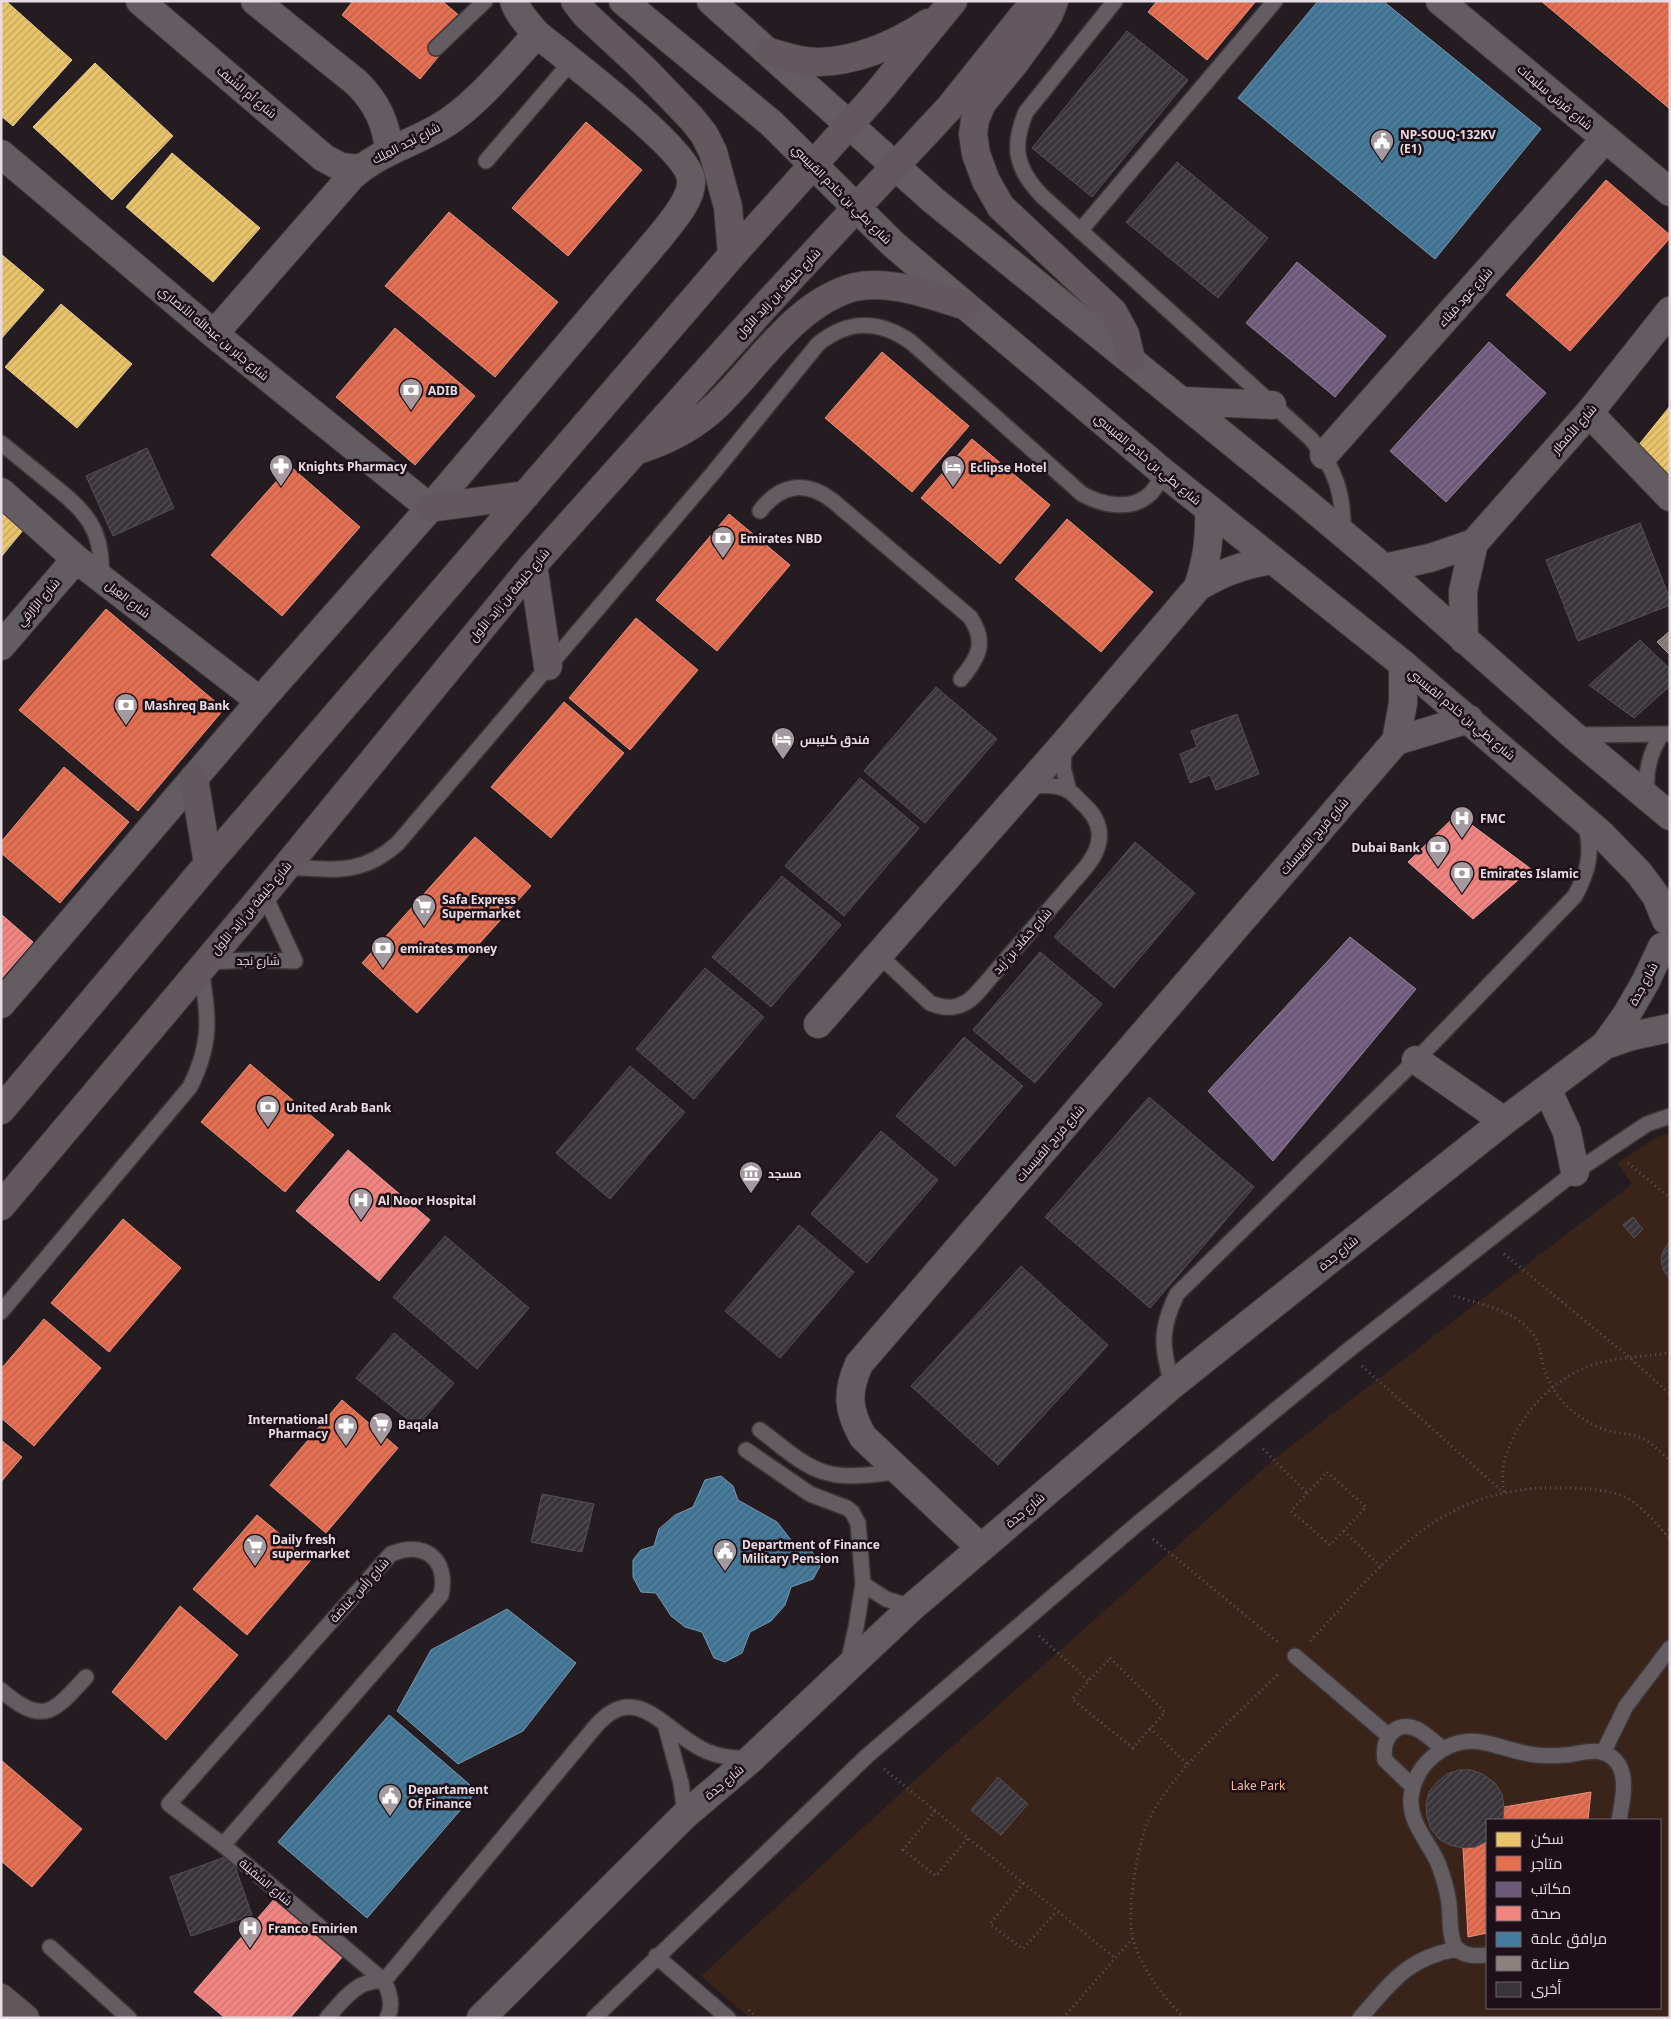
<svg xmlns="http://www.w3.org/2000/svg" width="1671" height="2019" font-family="'Noto Sans',Cairo,sans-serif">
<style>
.park{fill:#3a2419;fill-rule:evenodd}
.homes{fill:url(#homes-hatch);stroke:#e8cb8e}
.shops{fill:url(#shops-hatch);stroke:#e7907d}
.offices{fill:url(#offices-hatch);stroke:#92809a}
.health{fill:url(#health-hatch);stroke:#ef9e9f}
.public{fill:url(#public-hatch);stroke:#7698b2}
.industry{fill:url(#industry-hatch);stroke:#a69c9b}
.building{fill:url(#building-hatch);stroke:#555055}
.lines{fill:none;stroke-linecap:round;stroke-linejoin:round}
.service-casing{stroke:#3c3639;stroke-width:18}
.minor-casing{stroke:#3c3639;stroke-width:30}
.tertiary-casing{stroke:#3c3639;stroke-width:30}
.secondary-casing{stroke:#3c3639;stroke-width:30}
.primary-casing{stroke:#3c3639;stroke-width:30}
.path{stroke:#5b5559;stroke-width:3;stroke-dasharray:1 4;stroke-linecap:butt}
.service{stroke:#635d61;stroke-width:15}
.minor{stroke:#635d61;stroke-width:28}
.tertiary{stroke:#635d61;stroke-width:28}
.secondary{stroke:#62585d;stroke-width:28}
.primary{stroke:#605559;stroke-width:28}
.labels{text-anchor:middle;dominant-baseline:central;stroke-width:5;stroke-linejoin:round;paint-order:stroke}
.street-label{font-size:12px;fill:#e7dce3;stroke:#1d1019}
.poi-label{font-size:12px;font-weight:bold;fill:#e7dce3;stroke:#1d1019;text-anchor:start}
.park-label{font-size:12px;fill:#fcb996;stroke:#1d1019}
</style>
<defs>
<pattern id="homes-hatch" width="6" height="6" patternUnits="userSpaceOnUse" patternTransform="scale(1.25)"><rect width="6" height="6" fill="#e9c46a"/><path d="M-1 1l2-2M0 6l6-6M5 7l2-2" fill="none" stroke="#c0a460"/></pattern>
<pattern id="shops-hatch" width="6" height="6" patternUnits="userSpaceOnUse" patternTransform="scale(1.25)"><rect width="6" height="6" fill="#e76f51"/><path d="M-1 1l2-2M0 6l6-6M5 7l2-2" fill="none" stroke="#b6624d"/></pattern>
<pattern id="offices-hatch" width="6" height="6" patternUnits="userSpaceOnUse" patternTransform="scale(1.25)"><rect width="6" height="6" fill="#6d597a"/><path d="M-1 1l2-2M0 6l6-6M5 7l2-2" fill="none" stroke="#82708d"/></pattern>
<pattern id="health-hatch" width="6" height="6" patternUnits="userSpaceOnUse" patternTransform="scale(1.25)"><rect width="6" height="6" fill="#f28482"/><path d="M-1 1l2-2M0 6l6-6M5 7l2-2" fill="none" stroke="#c77472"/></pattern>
<pattern id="public-hatch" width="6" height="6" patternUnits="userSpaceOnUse" patternTransform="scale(1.25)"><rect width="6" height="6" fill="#457b9d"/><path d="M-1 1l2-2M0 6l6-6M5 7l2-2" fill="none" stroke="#456479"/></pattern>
<pattern id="industry-hatch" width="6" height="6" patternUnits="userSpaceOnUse" patternTransform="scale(1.25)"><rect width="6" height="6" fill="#8a817c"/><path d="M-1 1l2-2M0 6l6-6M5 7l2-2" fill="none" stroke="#726b68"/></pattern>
<pattern id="building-hatch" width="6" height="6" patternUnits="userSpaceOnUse" patternTransform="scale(1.25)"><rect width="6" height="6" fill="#393439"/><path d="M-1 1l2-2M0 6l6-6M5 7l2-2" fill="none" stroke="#565156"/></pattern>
</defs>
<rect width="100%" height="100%" fill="#241c21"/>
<path class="park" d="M1670,1133V2018H750L701,1976L927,1769L1278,1456L1632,1184L1617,1163L1657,1137ZM1487,1820H1660V2008H1487Z"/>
<path class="homes" d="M1,1H6L72,60L13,126L1,116Z
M95,63L173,136L112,200L33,127Z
M172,153L260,228L213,282L126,207Z
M1,254L44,290L1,339Z
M61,304L132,364L77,428L5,367Z
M1670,406V482L1633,452Z
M1,502L29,523L1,557Z"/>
<path class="shops" d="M353,1H442L467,22L420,79L342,15Z
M1157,1H1256L1207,60L1148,12Z
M1541,1H1670V109Z
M586,122L642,170L568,256L512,208Z
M1606,180L1670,235V238L1570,351L1506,295Z
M449,212L558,302L495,377L385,286Z
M395,328L475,396L415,465L336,397Z
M882,352L969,426L912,492L825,418Z
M972,439L1050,505L1000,564L921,498Z
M290,466L360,527L282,616L211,555Z
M729,514L790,565L717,651L656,600Z
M1067,519L1153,592L1101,652L1015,579Z
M106,609L224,709L138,811L19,710Z
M636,618L698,670L630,750L569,698Z
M564,702L624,753L551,838L491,787Z
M64,767L129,822L60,903L1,853V842Z
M475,837L531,886L417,1013L362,963Z
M250,1064L334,1135L285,1192L201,1122Z
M123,1219L181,1268L109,1352L51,1303Z
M44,1319L101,1368L34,1446L1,1418V1369Z
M342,1400L398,1448L326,1533L270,1485Z
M1,1440L22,1457L1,1482Z
M257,1515L311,1560L247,1635L193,1589Z
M180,1606L238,1655L166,1740L112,1692Z
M1,1760L82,1829L32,1887L1,1861Z
M1591,1792L1588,1820H1503L1504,1807Z
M1487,1841V1933L1468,1937L1463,1848L1476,1847Z"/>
<path class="offices" d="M1297,262L1386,336L1335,397L1246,323Z
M1489,342L1546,393L1446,502L1390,451Z
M1350,937L1416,989L1273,1161L1208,1091Z"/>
<path class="health" d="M1457,814L1531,869L1473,919L1408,862Z
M1,914L33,942L1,979Z
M348,1150L430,1220L379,1281L296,1211Z
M276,1897L344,1955L290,2018H225L194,1992Z"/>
<path class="public" d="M1318,1H1383L1541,129L1435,259L1238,98Z
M721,1476L733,1486L738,1500L777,1522L791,1540L810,1548L820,1566L813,1579L791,1587L785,1605L771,1621L750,1632L742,1653L725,1662L714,1658L702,1632L685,1627L671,1616L656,1593L641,1592L633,1577V1560L641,1550L654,1546L659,1529L675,1515L693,1507L705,1480Z
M507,1609L576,1663L523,1731L458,1764L397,1711L431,1650Z
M389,1715L477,1791L367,1918L278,1842Z"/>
<path class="industry" d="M1670,631V655L1657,642Z"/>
<path class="building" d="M1127,31L1188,80L1092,197L1032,148Z
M1177,162L1268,238L1218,298L1126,222Z
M147,448L174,508L113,536L86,476Z
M1640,523L1670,599V605L1578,641L1546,560Z
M1640,640L1670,669V686L1634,718L1589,685Z
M936,687L997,739L925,823L864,771Z
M1237,714L1259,774L1216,790L1210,775L1190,783L1180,754L1197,747L1191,731Z
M860,778L919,828L844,916L785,866Z
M1135,842L1195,893L1114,988L1054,937Z
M782,876L841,925L771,1007L712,957Z
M1040,952L1102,1004L1035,1083L973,1030Z
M705,968L764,1017L694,1099L636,1049Z
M964,1037L1023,1086L955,1166L896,1116Z
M630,1066L685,1112L610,1199L556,1153Z
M1149,1097L1254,1187L1150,1308L1045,1217Z
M881,1131L938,1180L867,1263L811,1214Z
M1633,1217L1643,1229L1634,1238L1623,1225Z
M799,1225L854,1272L780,1358L725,1311Z
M445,1236L529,1308L477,1369L393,1297Z
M1670,1241V1280L1663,1269L1661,1259L1663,1251Z
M1021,1266L1108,1345L998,1465L911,1386Z
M394,1333L454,1383L417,1427L356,1378Z
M542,1494L594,1504L582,1552L531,1542Z
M1459,1770H1472L1484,1775L1495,1783L1502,1794L1504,1807L1503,1820H1487V1841L1476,1847L1463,1848L1450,1845L1439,1839L1431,1829L1427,1817L1426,1804L1429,1792L1437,1782L1447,1774Z
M998,1777L1028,1804L1001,1835L971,1810Z
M231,1855L252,1915L191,1936L170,1877Z"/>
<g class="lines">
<g class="service-casing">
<path id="service" d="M1115,1L1026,112C1011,147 1016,169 1042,196L1311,439C1336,469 1344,495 1343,534
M436,48L485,1
M486,161L571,62
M1080,231L1275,1
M1,443C17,456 33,469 49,482C85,511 104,528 101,578
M760,511C780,484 806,480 833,501L970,617C987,642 979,657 961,679
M1574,735L1670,734
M1065,745L1063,767L1069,791
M1648,797C1644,774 1649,755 1661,735
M285,867C331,869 361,877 398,843L714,472L818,344C849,319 879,320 911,342L1082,494C1102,505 1132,512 1151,493C1156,488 1160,480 1164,473
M264,894L295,961
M880,956L930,1003C949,1011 964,1008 978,992L1086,867C1105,843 1104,822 1081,802C1077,798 1073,793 1069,791C1057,784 1040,785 1027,787
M207,962L251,960L295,961
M1,1312L190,1087C213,1041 208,1017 201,968
M1172,1385C1162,1347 1159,1331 1177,1294L1425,1051L1575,896C1589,870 1593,852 1585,823
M760,1430C778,1443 802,1466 824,1472C848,1480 877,1473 901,1472
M746,1450L810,1494L847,1508L852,1512L858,1523L863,1584L856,1627L848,1664
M863,1584L886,1599L912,1607
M1295,1656L1389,1736
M1,1690C43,1726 53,1713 86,1677
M665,1724L681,1783L685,1815
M1603,1753L1626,1706L1670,1648
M1413,1787L1385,1760C1381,1740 1395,1719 1417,1729C1426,1734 1435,1742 1443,1749
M223,1845L441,1595C449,1559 424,1540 391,1554L169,1804L223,1845L384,1981C390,1993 394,2006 387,2018
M50,1947L129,2018
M1487,1955C1445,1960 1452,1934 1449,1903C1447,1889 1443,1876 1438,1863C1428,1841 1409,1823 1411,1797C1415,1764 1446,1737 1481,1742C1499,1745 1517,1753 1536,1755C1546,1756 1556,1756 1566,1755C1584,1753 1602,1745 1616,1761C1629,1776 1622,1803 1619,1820
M656,1956L728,2018
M384,1981L595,1727C636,1679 663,1730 702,1749C717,1757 734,1758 751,1759
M327,2018C344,1999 357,1979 384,1981
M594,2018L867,1756L1136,1525L1346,1352L1575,1172L1647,1124L1670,1116
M1360,2018C1392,1982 1407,1958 1457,1949"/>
</g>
<g class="minor-casing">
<path id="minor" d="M140,1L324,158L341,167L360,169
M255,1L357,83C377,103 386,123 389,150
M1440,1L1670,192
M1,154L214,334L430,508
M214,334L351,177C377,153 408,145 438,128C473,109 510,63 537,34
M1589,413L1670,497
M1324,455L1605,139
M1,492L76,559L260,701
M1384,568L1430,558L1474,543
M1198,587C1207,559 1210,539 1209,510
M1464,640L1463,591L1474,543L1589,413L1670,311
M1,646L76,559
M1396,741L1469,719
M1,1004L260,701L430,508L658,239C669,225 693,199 691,180C689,150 565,57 537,34C528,24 518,14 514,1
M818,1024L1065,743L1198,587C1222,572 1245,564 1272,560
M1605,1045L1632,1036L1670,1028
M1416,1060L1504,1121
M1547,1089L1567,1132L1575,1172
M981,1548L863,1437C848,1411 846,1393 859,1364L1396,741L1403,703V664
M481,2018L685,1815L751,1759L912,1607L981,1548L1172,1385L1504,1121L1605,1045L1627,1014L1646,981L1662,947"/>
</g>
<g class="tertiary-casing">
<path id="tertiary" d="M623,1L771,123L893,244L966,306L1164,473L1403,664L1601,834L1639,873L1656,896L1666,920
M711,1L933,200L1303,500L1384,568L1573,735L1670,816
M1183,401L1272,405"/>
</g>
<g class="secondary-casing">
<path id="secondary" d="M575,1L586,15L643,68L692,119L704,134L713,152L728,207L732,255
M1054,1L1049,14L1041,27L1013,65L982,103L975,120L973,134L976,154L986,181L1001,207L1113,312L1125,334L1131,359
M770,52C786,57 802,62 819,62C858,61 896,44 928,23
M641,449C668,440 695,426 716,406C758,366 796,302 855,287C889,279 934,296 966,306
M430,508L526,495
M533,565L548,666
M194,778L208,864
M1,1110L208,864L732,255L875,96L953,1
M1,1206L264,894L533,565L766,305L950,107L1035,1"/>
</g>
<g class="primary-casing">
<path id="primary" d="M1,1998L25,2018"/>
</g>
<path class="path" d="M1628,1163L1670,1198
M1504,1254L1629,1357L1670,1394
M1454,1296C1480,1304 1514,1310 1532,1333C1540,1342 1540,1353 1543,1365C1549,1385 1560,1402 1576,1414C1587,1422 1601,1430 1614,1432C1624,1434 1634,1434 1644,1439C1653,1444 1662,1453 1670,1461
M1362,1366L1503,1492
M1263,1449L1307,1493
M1327,1472L1366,1507L1330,1545L1291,1511Z
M1504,1492C1503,1485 1502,1477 1503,1469C1510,1426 1546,1383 1587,1367C1613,1357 1642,1357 1670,1353
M1344,1531L1381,1567
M1665,1534L1670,1528
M1153,1539L1279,1643
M1039,1636L1089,1681
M1310,1641C1387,1560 1440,1484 1563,1488C1582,1488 1604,1489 1623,1496C1638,1502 1659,1526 1670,1539
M1110,1658L1165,1712L1133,1748L1072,1699Z
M1150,1728L1188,1765
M884,1769L1115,1958
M935,1811L903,1850L936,1876L968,1838
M1023,1883L990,1924L1023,1949L1057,1911
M749,2010L758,2018
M1063,2018L1133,1938
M1184,2018C1162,1995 1142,1970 1133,1939C1126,1914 1137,1851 1146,1826C1150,1816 1158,1803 1165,1793C1196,1750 1242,1710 1280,1672"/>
<use href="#service" class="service"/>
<use href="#minor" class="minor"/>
<use href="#tertiary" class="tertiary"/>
<use href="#secondary" class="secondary"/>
<use href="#primary" class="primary"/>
</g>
<defs>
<g id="civic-pin" transform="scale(1.25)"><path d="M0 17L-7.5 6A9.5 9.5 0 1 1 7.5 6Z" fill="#a3999f" stroke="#1d1019"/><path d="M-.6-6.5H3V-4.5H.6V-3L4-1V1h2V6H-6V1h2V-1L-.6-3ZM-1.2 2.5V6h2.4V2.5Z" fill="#fff"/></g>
<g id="bank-pin" transform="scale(1.25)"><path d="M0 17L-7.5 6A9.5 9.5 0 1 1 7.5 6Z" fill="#a3999f" stroke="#1d1019"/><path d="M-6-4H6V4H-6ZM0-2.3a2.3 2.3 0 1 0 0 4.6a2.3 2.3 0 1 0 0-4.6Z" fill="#fff"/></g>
<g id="pharmacy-pin" transform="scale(1.25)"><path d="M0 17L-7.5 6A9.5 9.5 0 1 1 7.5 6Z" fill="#a3999f" stroke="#1d1019"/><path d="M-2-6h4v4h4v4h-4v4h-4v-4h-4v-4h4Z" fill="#fff"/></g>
<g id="hotel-pin" transform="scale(1.25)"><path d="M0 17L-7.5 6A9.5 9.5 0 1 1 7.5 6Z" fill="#a3999f" stroke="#1d1019"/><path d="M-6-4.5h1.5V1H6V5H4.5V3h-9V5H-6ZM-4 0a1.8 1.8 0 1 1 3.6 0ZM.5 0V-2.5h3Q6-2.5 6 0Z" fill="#fff"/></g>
<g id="hospital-pin" transform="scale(1.25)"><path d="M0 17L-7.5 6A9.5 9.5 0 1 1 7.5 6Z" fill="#a3999f" stroke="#1d1019"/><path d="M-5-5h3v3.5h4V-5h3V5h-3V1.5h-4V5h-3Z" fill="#fff"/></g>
<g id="supermarket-pin" transform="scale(1.25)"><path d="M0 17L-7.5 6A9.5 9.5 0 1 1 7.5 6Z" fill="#a3999f" stroke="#1d1019"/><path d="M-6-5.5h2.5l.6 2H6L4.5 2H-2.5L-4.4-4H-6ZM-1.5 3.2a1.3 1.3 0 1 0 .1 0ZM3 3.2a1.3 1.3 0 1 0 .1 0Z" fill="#fff"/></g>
<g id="museum-pin" transform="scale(1.25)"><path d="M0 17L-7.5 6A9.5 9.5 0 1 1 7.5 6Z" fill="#a3999f" stroke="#1d1019"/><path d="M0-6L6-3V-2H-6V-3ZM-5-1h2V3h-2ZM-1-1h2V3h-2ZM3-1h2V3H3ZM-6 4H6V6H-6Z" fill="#fff"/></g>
</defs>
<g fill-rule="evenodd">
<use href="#civic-pin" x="1382" y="141"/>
<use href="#bank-pin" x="411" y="390"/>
<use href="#pharmacy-pin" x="281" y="466"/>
<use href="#hotel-pin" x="953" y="467"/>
<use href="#bank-pin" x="723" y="538"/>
<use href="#bank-pin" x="126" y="705"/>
<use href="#hotel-pin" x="783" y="739"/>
<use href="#hospital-pin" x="1462" y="818"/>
<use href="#bank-pin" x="1438" y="847"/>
<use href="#bank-pin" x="1462" y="873"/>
<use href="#supermarket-pin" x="424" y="906"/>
<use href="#bank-pin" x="383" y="948"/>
<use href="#bank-pin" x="268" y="1107"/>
<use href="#museum-pin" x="751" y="1173"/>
<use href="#hospital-pin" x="361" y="1200"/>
<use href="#supermarket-pin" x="381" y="1424"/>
<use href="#pharmacy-pin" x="346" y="1426"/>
<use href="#supermarket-pin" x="255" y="1546"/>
<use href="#civic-pin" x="725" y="1551"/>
<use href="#civic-pin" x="390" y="1796"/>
<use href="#hospital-pin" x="250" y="1928"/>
</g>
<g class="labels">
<g class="street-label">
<text transform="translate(247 92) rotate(40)">شارع أم الشِّيف</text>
<text transform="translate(1555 97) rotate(40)">شارع فَرش سِلَيمات</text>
<text transform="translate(406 143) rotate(-27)">شارع نَجد المِلِك</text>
<text transform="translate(842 194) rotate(45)">شارع بطي بن خادم القبيسي</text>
<text transform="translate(778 293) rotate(-47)">شارع خليفة بن زايد الأول</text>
<text transform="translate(1465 297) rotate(-48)">شارع عود مَيثاء</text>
<text transform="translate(214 333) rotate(40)">شارع جابر بن عبدالله الأنصاري</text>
<text transform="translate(1574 429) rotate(-49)">شارع الأمطار</text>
<text transform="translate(1148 459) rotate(40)">شارع بطي بن خادم القبيسي</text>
<text transform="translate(509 595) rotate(-50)">شارع خليفة بن زايد الأول</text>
<text transform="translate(128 599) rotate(38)">شارع الغِيل</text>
<text transform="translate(38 602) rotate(-49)">شارع الرَّازقِي</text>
<text transform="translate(1462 714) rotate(40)">شارع بطي بن خادم القبيسي</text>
<text transform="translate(1314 836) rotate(-49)">شارع فريج القبيسات</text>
<text transform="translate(251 908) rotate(-50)">شارع خليفة بن زايد الأول</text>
<text transform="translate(1022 941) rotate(-49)">شارع حَمَّاد بن زَيد</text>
<text x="258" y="960">شارع نجد</text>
<text transform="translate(1643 984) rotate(-62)">شارع جدة</text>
<text transform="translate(1050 1143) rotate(-49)">شارع فريج القبيسات</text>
<text transform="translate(1338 1253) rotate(-39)">شارع جدة</text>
<text transform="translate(1025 1510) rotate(-40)">شارع جدة</text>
<text transform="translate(359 1590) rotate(-48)">شارع رَأس غناضة</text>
<text transform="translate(724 1782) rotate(-40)">شارع جدة</text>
<text transform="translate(266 1882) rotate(40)">شارع السَّفِينَة</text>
</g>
<g class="poi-label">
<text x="1400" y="134">NP-SOUQ-132KV<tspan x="1400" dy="14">(E1)</tspan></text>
<text x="428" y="390">ADIB</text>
<text x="298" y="466">Knights Pharmacy</text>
<text x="970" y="467">Eclipse Hotel</text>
<text x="740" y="538">Emirates NBD</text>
<text x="144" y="705">Mashreq Bank</text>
<text x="800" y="739">فندق كليبس</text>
<text x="1480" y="818">FMC</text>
<text x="1420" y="847" text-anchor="end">Dubai Bank</text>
<text x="1480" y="873">Emirates Islamic</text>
<text x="442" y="899">Safa Express<tspan x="442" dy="14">Supermarket</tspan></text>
<text x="400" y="948">emirates money</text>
<text x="286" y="1107">United Arab Bank</text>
<text x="768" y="1173">مسجد</text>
<text x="378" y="1200">Al Noor Hospital</text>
<text x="328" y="1419" text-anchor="end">International<tspan x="328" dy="14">Pharmacy</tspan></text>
<text x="398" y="1424">Baqala</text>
<text x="272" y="1539">Daily fresh<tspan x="272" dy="14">supermarket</tspan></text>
<text x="742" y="1544">Department of Finance<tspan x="742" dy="14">Military Pension</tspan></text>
<text x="408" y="1789">Departament<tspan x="408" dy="14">Of Finance</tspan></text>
<text x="268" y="1928">Franco Emirien</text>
</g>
<g class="park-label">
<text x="1258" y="1785">Lake Park</text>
</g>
</g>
<rect width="1671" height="2019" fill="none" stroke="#e7dce3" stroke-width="5"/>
<rect x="1486" y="1819" width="175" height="190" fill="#1d1019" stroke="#6e626a"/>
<rect x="1496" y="1832" width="25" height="15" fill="#e9c46a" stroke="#6e626a"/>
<text x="1531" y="1844" font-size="15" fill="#e7dce3">سكن</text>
<rect x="1496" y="1856" width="25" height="15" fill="#e76f51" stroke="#6e626a"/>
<text x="1531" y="1869" font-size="15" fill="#e7dce3">متاجر</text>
<rect x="1496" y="1882" width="25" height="15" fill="#6d597a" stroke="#6e626a"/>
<text x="1531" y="1894" font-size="15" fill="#e7dce3">مكاتب</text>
<rect x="1496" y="1906" width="25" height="15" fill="#f28482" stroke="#6e626a"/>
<text x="1531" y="1919" font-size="15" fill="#e7dce3">صحة</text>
<rect x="1496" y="1932" width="25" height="15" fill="#457b9d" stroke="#6e626a"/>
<text x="1531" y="1944" font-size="15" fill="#e7dce3">مرافق عامة</text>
<rect x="1496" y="1956" width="25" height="15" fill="#8a817c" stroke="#6e626a"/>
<text x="1531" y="1969" font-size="15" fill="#e7dce3">صناعة</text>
<rect x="1496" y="1982" width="25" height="15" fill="#393439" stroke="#6e626a"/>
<text x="1531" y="1994" font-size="15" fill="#e7dce3">أخرى</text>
</svg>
